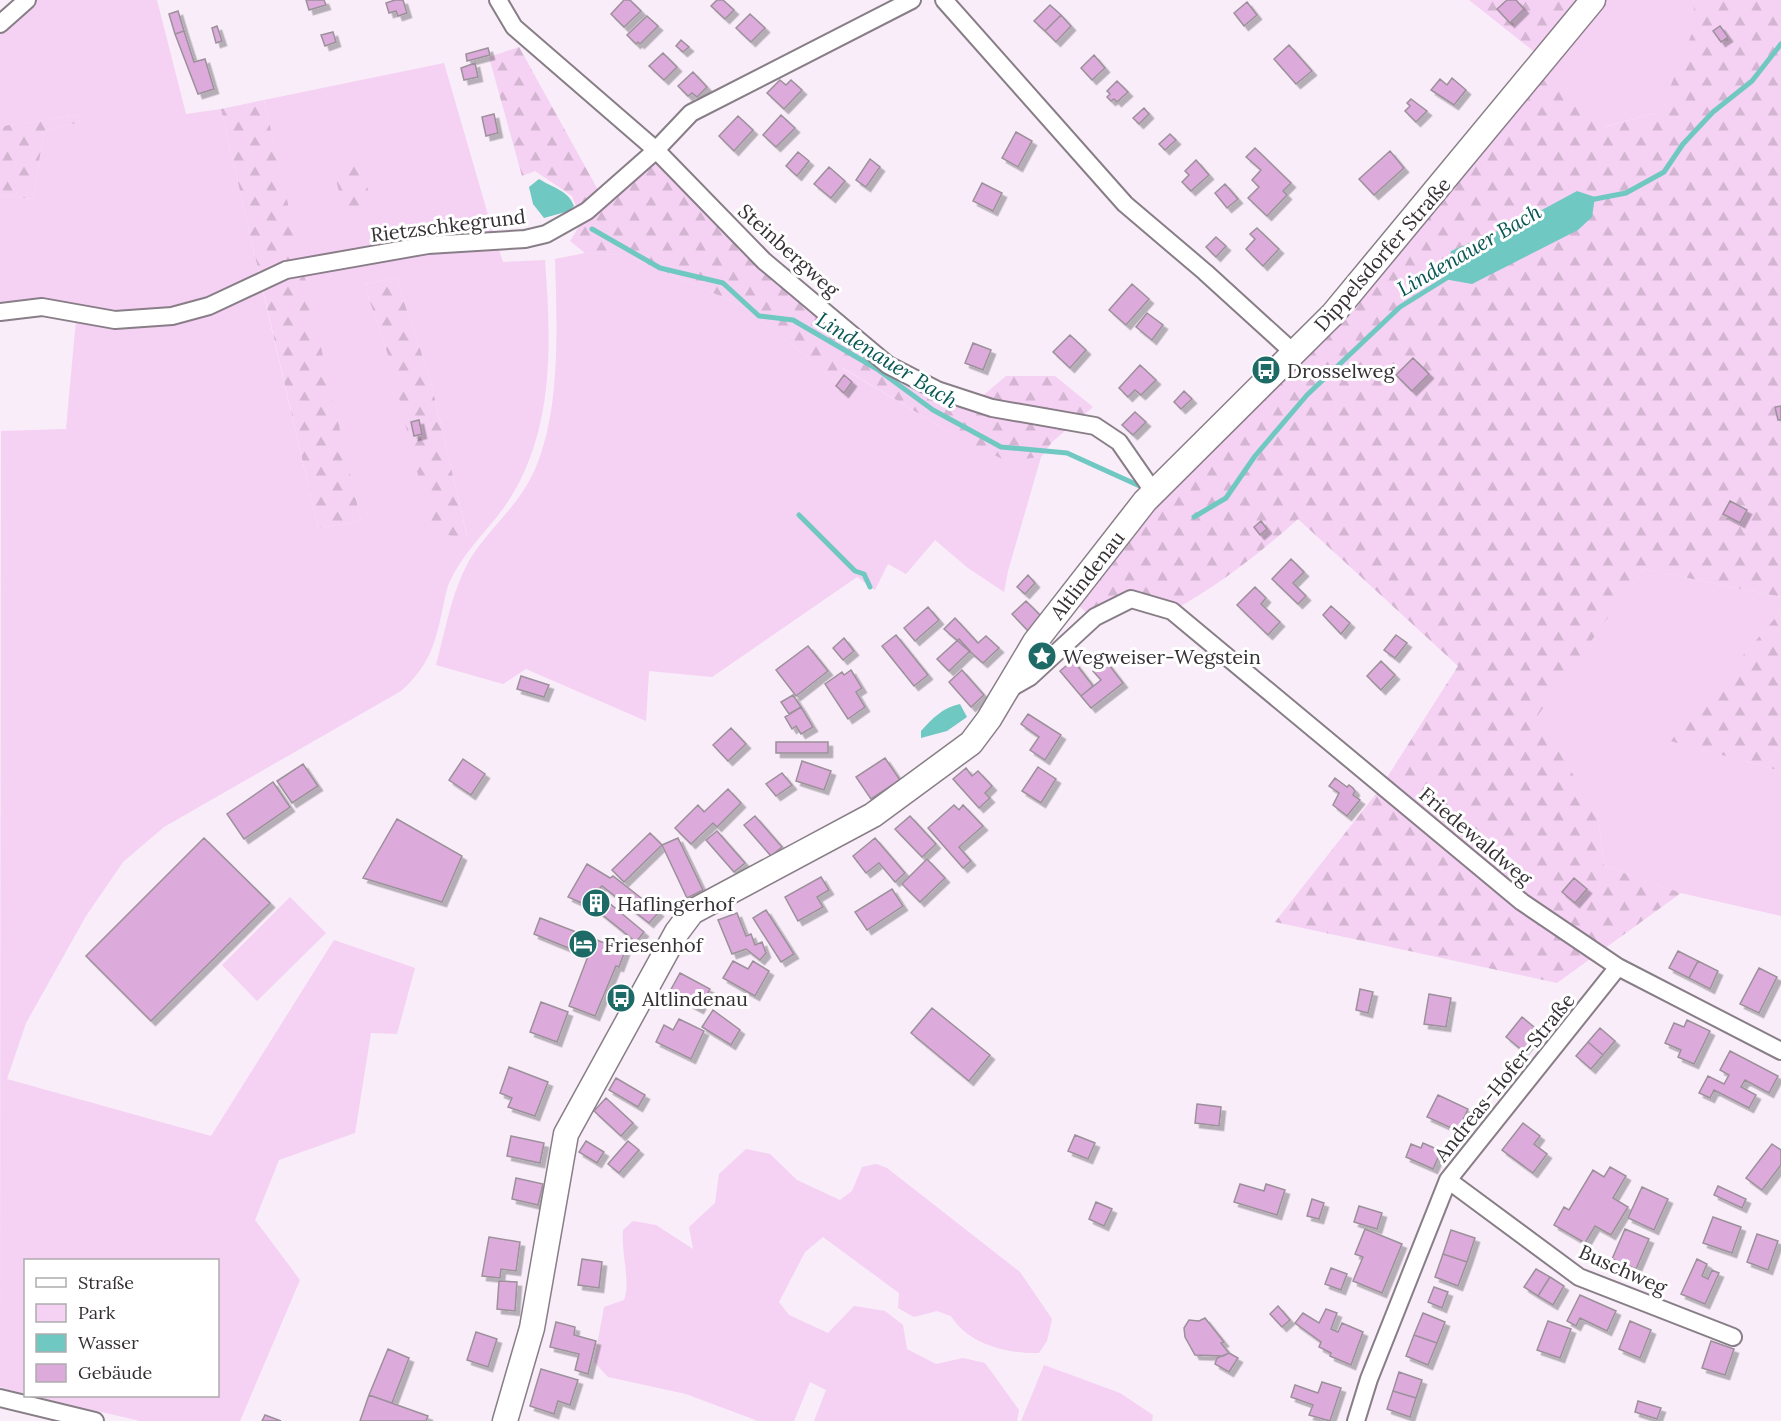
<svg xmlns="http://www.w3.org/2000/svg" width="1781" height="1421" font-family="Lora,serif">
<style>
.green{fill:#f5d1f3;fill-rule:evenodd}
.forest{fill:url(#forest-firs)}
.water{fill:#70c8c3}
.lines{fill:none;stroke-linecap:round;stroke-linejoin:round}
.stream{stroke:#70c8c3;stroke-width:5}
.building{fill:#ddabdb;stroke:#9c919b;stroke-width:1.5;filter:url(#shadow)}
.street-casing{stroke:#887e87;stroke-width:20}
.secondary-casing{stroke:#887e87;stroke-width:27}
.street{stroke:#fff;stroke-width:16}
.secondary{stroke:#fff;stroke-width:24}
.labels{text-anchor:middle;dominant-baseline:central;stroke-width:6;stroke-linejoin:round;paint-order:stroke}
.street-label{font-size:20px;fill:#353034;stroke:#fff}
.poi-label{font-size:20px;fill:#353034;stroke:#fff;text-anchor:start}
.water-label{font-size:21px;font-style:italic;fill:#075855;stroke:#fff}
</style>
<defs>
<pattern id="forest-firs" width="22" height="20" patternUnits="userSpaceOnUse" patternTransform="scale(1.5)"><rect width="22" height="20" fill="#f5d1f3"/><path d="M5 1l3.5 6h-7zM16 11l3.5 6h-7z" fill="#d3b4d1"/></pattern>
<filter id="shadow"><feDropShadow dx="4.5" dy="4.5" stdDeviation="0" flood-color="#0004"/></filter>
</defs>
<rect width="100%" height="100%" fill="#f8edf8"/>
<path class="green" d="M35,0H157L186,114L221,109L259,274L183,308L109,312L0,305V195L33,199L44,131L80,122L78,115L4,126L0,138V31Z
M1598,0H1692L1698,21L1660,112L1603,127L1547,62Z
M444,63L493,232L384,244L300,259L264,100Z
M497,244L503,262L545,260C551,341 555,428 509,500C491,528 465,549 450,581C446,589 445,599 443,607C435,644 430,665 401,691L164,827L123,862L86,916L26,1023L7,1079L211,1136L334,940L415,968L397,1034L371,1033L355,1133L279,1160L255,1220L300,1280L240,1421H140L34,1396H218V1260H26L25,1394L0,1387L1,431L66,429L76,320L136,324L262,288L318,528L361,521L303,273L411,251ZM396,278L430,378L468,539L389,358L364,284Z
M585,253L626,255L743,306L833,378L842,368L951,433L1005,460L1041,457L1008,571L1004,592L968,568L935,540L906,574L888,564L875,590L857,577L712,677L649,671L646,721L526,669L503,684L436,665C446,629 452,588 472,556C493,524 520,505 536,467C561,408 557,322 555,259Z
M1643,569L1781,597V611L1671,741L1781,771V916L1681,893L1604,866L1598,817L1537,715Z
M290,897L326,933L257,1001L222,965Z
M746,1149L770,1154L797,1180L840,1200L852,1191L862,1167L876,1164L887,1168L1020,1272L1052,1319L1047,1341L1039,1353C1007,1354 968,1344 951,1316L937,1311L914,1317L898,1308L899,1293L823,1237L805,1252L779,1302L789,1315L828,1333L854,1306L885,1311L903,1325L907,1349L936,1364L963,1358L985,1363L1019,1410L1017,1421H814L826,1390L810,1382L794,1421H758L686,1394L608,1377L594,1362L604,1307L624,1300C631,1282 621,1253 623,1230L633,1221L656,1225L693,1249L689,1227L715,1203L719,1174Z
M1044,1365L1120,1393L1153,1415L1152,1421H1021Z"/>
<path class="forest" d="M1469,0H1587L1541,57Z
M1692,0H1781V597L1643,569L1538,715L1598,817L1604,866L1681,893L1557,983L1275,922L1379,790L1458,666L1298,519C1258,555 1219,585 1172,611L1130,592L1086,612L1073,601L1150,504L1547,62L1604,127L1660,112L1697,21Z
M519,47L603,199L656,153L887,367L973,404L1006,376H1055L1093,407L1052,442L1041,457L1006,461L951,433L843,368L833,378L743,306L626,255L585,253L570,241L588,212L576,206L572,196L535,171L522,176L489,57Z
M264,100L361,521L318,528L221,109Z
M78,115L80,122L44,131L33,199L0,195V138L3,126Z
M358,158L373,206L346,217L336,180Z
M396,278L430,378L468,540L432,531L389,358L364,284Z
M1781,611V771L1670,741Z"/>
<path class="water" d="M539,179C553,188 568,190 574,206L569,211L544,218L533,204L529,187Z
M1577,191L1595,197L1592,217L1578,230L1472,284L1444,279L1451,251L1527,218Z
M960,704L967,717L947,731L921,738V731C933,718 942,708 960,704Z"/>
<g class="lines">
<path class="stream" d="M1590,200L1626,193L1664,172L1683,144L1713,112L1752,81L1781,44
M592,229L660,268L723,283L759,316L793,320L877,369L933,410L1001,447L1067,453L1142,487
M799,515L855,571L864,574L870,587
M1194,517L1226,498L1255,456L1307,395L1400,307L1450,276"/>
</g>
<path class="building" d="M306,0H324L326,5L309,10Z
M395,0H403L407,13L398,16L396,11L389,13L386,3Z
M624,0H630L641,11L624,27L611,14Z
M717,0H723L734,10L725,19L711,6Z
M1507,0H1516L1524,9L1510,23L1497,9Z
M1247,2L1257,15L1244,26L1234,13Z
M1050,5L1061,15L1045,31L1034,21Z
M178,11L184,31L175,34L169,14Z
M750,14L765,28L751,42L736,28Z
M1061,15L1071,26L1056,42L1045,31Z
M647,16L658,26L640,44L638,42L636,44L627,35Z
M217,26L222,41L216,43L212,28Z
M1720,26L1728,37L1721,42L1713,31Z
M184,31L194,62L205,59L214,89L198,94L175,34Z
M333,32L336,42L325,46L321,35Z
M681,40L689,47L683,52L676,46Z
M1289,45L1312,71L1296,84L1274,59Z
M488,48L490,55L467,61L466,54Z
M663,53L677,67L664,80L649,66Z
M1094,55L1105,68L1092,80L1081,68Z
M475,63L478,77L464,80L461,68Z
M693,72L707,87L697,97L692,93L688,96L678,86Z
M1452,78L1466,90L1454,105L1431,90L1440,79L1447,85Z
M780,80L786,85L791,80L802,90L784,109L767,93Z
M1117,81L1128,92L1117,102L1114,99L1111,101L1107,97L1110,94L1107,91Z
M1411,99L1427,111L1416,122L1405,111L1410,106L1407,103Z
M1144,108L1149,114L1139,124L1133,118Z
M494,114L498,133L486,136L482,117Z
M781,115L795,128L776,147L763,135Z
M738,116L753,130L734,151L719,136Z
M1016,132L1032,141L1018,167L1002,158Z
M1170,134L1176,140L1165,150L1159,144Z
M1255,148L1291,183L1283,191L1287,195L1267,216L1248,198L1259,187L1252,180L1261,170L1246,157Z
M1390,151L1404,168L1374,195L1359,179Z
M798,152L809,161L797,176L786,166Z
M870,159L880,167L866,187L856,180Z
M1196,160L1209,175L1191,191L1182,182L1189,175L1185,171Z
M829,167L845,181L831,198L814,184Z
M982,183L1002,193L993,211L973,201Z
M1225,184L1238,199L1227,208L1215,193Z
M1257,228L1279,249L1263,266L1246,249L1255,239L1250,234Z
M1216,237L1226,246L1216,257L1206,247Z
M1132,284L1149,299L1126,325L1109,310Z
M1147,313L1163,325L1152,340L1136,327Z
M1070,335L1086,350L1070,368L1053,352Z
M973,343L991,350L983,370L965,363Z
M1413,358L1429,374L1412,391L1396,375Z
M1140,365L1156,380L1141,395L1135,390L1128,397L1119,388Z
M844,375L852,382L844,393L836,386Z
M1184,391L1192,399L1181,409L1174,402Z
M1781,406V420H1778L1775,407Z
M1135,412L1146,422L1133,435L1122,425Z
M419,420L422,434L414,436L411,422Z
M1730,501L1747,510L1740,523L1723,514Z
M1261,521L1267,529L1260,535L1254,527Z
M1291,559L1304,572L1293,583L1306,596L1298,604L1272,579Z
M1028,575L1035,583L1025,594L1017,587Z
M1255,587L1266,598L1261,604L1280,622L1268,635L1237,605Z
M1026,601L1044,619L1029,632L1012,614Z
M1331,606L1350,623L1341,634L1323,615Z
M928,607L939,620L915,641L904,628Z
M955,618L978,643L986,636L999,648L983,663L944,629Z
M896,635L928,675L914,686L882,646Z
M1396,635L1407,643L1395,658L1384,650Z
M844,638L854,651L843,660L833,648Z
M959,639L970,651L949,671L937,659Z
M808,646L828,671L796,696L776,670Z
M1073,660L1093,686L1081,696L1060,671Z
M1106,661L1123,683L1091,708L1081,696L1101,680L1093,671Z
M1381,661L1395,675L1381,690L1367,676Z
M851,670L862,688L856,692L865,707L848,719L825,684L842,672L844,675Z
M962,670L984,695L971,707L949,682Z
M521,676L549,685L544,697L517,689Z
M793,695L801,707L789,714L781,702Z
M801,707L813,727L801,734L796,726L792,729L785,717Z
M1028,714L1061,735L1045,760L1030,750L1039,737L1021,724Z
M731,728L746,744L728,761L713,745Z
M776,742H828V753H776Z
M885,758L900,780L871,799L856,777Z
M463,759L485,774L471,795L449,780Z
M802,761L831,771L824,790L796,781Z
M303,764L318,786L292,803L277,781Z
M1038,767L1056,779L1041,803L1022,791Z
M966,768L972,776L978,771L992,786L985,793L990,798L979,808L953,779Z
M782,773L792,785L776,796L766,784Z
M1335,778L1347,787L1349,785L1353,788L1355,791L1353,795L1360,800L1347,816L1333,805L1339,793L1329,786Z
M273,782L290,807L244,839L227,814Z
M728,789L741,803L717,827L713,823L691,844L675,828L698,805L704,812Z
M954,805L959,810L963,805L983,826L959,847L971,861L963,868L928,828Z
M755,816L782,847L771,856L744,825Z
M910,816L936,844L922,857L895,829Z
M397,819L462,856L442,902L363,878Z
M717,831L745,863L734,872L706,840Z
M650,833L662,845L624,882L612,870Z
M204,838L270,903L151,1021L86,956Z
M678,838L703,890L687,898L662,845Z
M875,838L905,873L895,882L879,863L866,873L853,856Z
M927,859L945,878L920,902L902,884Z
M587,864L610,878L613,876L659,912L649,923L602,886L596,892L644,932L636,942L595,909L568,897Z
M821,877L829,890L817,897L823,907L798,921L785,897Z
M1574,878L1587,889L1575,903L1562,892Z
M892,889L903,906L867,930L855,912Z
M766,910L794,954L781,962L753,918Z
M737,913L746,936L751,934L755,945L762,942L766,953L760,960L746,949L732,954L718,920Z
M540,918L625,951L619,967L616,966L595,1016L569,1006L588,956L534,934Z
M1678,951L1698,961L1689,978L1669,968Z
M733,961L748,969L753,961L769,971L755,996L723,978Z
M1698,961L1718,971L1710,989L1689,978Z
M1759,968L1777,977L1759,1013L1740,1004Z
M680,973L710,989L699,1009L669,993Z
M1360,989L1373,992L1368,1013L1356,1010Z
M1429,994L1451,998L1446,1027L1424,1024Z
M541,1002L568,1012L557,1042L530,1032Z
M932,1008L990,1055L969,1081L911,1033Z
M713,1010L740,1030L731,1045L702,1027Z
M1522,1017L1539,1031L1523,1051L1506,1037Z
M679,1019L704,1031L691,1059L656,1042L664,1025L673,1030Z
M1687,1020L1710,1031L1694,1064L1678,1057L1681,1050L1665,1043L1674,1023L1684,1027Z
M1600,1028L1615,1041L1603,1055L1588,1042Z
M1588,1042L1603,1055L1591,1069L1576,1056Z
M1730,1051L1778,1076L1769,1093L1745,1080L1741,1087L1756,1095L1749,1108L1714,1090L1710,1098L1699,1093L1708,1076L1724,1084L1729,1075L1720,1070Z
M509,1067L548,1082L535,1116L508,1107L512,1098L500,1093Z
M616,1078L645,1095L638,1107L609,1090Z
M1438,1095L1468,1109L1458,1131L1427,1117Z
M606,1098L633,1123L621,1136L594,1111Z
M1197,1104L1221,1107L1219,1126L1195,1123Z
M1523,1123L1540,1136L1534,1144L1547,1154L1533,1173L1502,1150Z
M1075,1135L1095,1143L1088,1159L1068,1151Z
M511,1136L544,1143L540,1163L507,1156Z
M586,1141L604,1152L597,1163L579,1152Z
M628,1141L639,1150L619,1173L608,1164Z
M1423,1143L1441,1151L1433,1169L1406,1157L1411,1144L1421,1148Z
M1772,1144L1781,1150V1165L1762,1190L1746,1178Z
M1610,1167L1626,1176L1613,1198L1628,1207L1611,1235L1595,1226L1585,1243L1554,1225L1564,1207L1569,1210L1593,1170L1604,1177Z
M516,1178L543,1184L538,1205L512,1199Z
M1240,1184L1264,1191L1266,1184L1285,1190L1277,1215L1234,1202Z
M1718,1186L1746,1199L1742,1208L1714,1195Z
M1642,1187L1668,1199L1654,1230L1628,1218Z
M1312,1199L1324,1203L1319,1219L1307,1216Z
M1096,1202L1112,1209L1104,1226L1089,1219Z
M1359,1206L1382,1213L1377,1229L1354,1222Z
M1713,1217L1741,1227L1732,1253L1703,1243Z
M1365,1229L1402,1244L1382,1293L1353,1281L1363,1257L1355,1254Z
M1625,1229L1649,1239L1636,1269L1612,1259Z
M1451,1230L1475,1238L1467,1262L1443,1254Z
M1757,1234L1778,1241L1768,1270L1747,1262Z
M489,1237L520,1242L516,1271L501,1269L500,1278L482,1276Z
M1443,1254L1467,1262L1458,1286L1435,1277Z
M582,1259L602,1262L599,1288L578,1285Z
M1697,1259L1707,1264L1702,1276L1708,1279L1712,1270L1719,1273L1705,1304L1681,1294Z
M1331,1268L1347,1274L1341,1290L1325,1284Z
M1536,1269L1550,1277L1538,1296L1524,1287Z
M1550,1277L1564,1286L1553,1305L1538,1296Z
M499,1281L517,1282L515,1311L497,1309Z
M1434,1287L1448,1292L1442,1308L1428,1302Z
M1580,1295L1616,1311L1607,1331L1580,1318L1576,1326L1567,1321Z
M1278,1306L1290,1320L1282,1327L1270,1314Z
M1326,1309L1337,1313L1331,1329L1338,1332L1342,1323L1363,1332L1351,1365L1330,1356L1331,1353L1319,1347L1321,1342L1295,1323L1303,1313L1319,1323Z
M1423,1313L1445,1322L1437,1343L1414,1335Z
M1205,1318L1224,1342L1221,1343L1229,1353L1223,1356L1195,1355L1185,1337L1184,1328L1189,1320L1199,1321Z
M1548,1321L1571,1329L1560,1358L1537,1350Z
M1630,1321L1651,1330L1640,1358L1619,1349Z
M556,1322L575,1327L574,1335L596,1341L588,1374L575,1370L579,1354L550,1347Z
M476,1332L497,1339L488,1367L467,1360Z
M1414,1335L1437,1343L1428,1365L1406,1356Z
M1711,1341L1734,1349L1725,1375L1702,1368Z
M388,1349L409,1358L392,1403L369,1395Z
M1229,1353L1238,1358L1229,1372L1215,1364L1217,1358Z
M541,1369L578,1380L570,1405L558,1401L554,1414L530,1406Z
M1399,1372L1422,1380L1416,1398L1393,1391Z
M1322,1382L1341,1388L1330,1421L1309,1415L1313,1405L1291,1397L1295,1385L1318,1393Z
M1393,1391L1416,1398L1410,1417L1387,1409Z
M369,1395L428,1416L426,1421H360Z
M1638,1401L1661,1408L1657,1419L1635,1412Z
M265,1415L281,1421H262Z"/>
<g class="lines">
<g class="street-casing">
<path id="street" d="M498,0L514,27L656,150L764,261L888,365L937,390L992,408L1095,426L1119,442L1153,491
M944,0L1125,204L1205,272L1294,353
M0,24L27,0
M0,312L42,307L115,320L172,316L209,306L286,270L428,245L525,239L546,234L587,211L654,152L691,113L912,0
M1009,689L1030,677L1095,617L1131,599L1172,611L1522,902L1618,967L1781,1051
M1448,1180L1579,1277L1733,1337
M0,1398L95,1421
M1356,1421L1369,1379L1448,1180L1618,967"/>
</g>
<g class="secondary-casing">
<path id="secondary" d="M505,1421L532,1328L566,1134L677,932L692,912L873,815L971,743L989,719L1035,642L1145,501L1333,314L1593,0"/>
</g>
<use href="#street" class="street"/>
<use href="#secondary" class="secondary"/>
</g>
<defs>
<g id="bus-disc" transform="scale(1.5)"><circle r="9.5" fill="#1e6a67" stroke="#fff"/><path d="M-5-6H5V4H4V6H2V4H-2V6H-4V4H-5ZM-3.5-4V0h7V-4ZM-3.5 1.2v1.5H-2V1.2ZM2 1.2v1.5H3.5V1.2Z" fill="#fff"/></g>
<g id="sight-disc" transform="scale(1.5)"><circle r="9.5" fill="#1e6a67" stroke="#fff"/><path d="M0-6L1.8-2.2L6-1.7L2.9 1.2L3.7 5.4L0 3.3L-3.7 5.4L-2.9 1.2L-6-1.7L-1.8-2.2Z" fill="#fff"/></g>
<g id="building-disc" transform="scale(1.5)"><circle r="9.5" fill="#1e6a67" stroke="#fff"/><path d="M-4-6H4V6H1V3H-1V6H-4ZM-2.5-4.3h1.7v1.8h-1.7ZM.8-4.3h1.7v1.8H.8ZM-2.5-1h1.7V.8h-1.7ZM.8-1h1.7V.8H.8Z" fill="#fff"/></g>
<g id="hotel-disc" transform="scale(1.5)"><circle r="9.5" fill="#1e6a67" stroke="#fff"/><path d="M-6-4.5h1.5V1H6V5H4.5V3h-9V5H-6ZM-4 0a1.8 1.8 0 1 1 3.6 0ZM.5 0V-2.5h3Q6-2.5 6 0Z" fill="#fff"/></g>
</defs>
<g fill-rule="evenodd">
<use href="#bus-disc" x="1266" y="370"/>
<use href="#sight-disc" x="1042" y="656"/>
<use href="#building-disc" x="596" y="903"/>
<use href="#hotel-disc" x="583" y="944"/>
<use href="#bus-disc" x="621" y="998"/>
</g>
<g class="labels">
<g class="street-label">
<text transform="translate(448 225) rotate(-7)">Rietzschkegrund</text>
<text transform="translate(789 250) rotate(42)">Steinbergweg</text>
<text transform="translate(1382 254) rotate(-49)">Dippelsdorfer Straße</text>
<text transform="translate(1087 575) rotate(-52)">Altlindenau</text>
<text transform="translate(1476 836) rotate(40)">Friedewaldweg</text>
<text transform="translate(1504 1077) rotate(-51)">Andreas-Hofer-Straße</text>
<text transform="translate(1623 1269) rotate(24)">Buschweg</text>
</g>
<g class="poi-label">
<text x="1287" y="370">Drosselweg</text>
<text x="1063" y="656">Wegweiser-Wegstein</text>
<text x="617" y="903">Haflingerhof</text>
<text x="604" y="944">Friesenhof</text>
<text x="642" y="998">Altlindenau</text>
</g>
<g class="water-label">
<text transform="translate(1469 250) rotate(-30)">Lindenauer Bach</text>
<text transform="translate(887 360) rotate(32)">Lindenauer Bach</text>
</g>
</g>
<rect x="24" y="1259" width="195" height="138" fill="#ffffff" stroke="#aeacae" stroke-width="1.5"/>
<rect x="36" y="1278" width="30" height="9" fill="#ffffff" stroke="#aeacae" stroke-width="1.5"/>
<text x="78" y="1289" font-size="18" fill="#353034">Straße</text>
<rect x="36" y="1304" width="30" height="18" fill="#f5d1f3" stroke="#aeacae" stroke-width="1.5"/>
<text x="78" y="1319" font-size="18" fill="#353034">Park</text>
<rect x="36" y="1334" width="30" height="18" fill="#70c8c3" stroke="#aeacae" stroke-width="1.5"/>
<text x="78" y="1349" font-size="18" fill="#353034">Wasser</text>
<rect x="36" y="1364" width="30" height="18" fill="#ddabdb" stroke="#aeacae" stroke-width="1.5"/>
<text x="78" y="1379" font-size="18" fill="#353034">Gebäude</text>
</svg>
